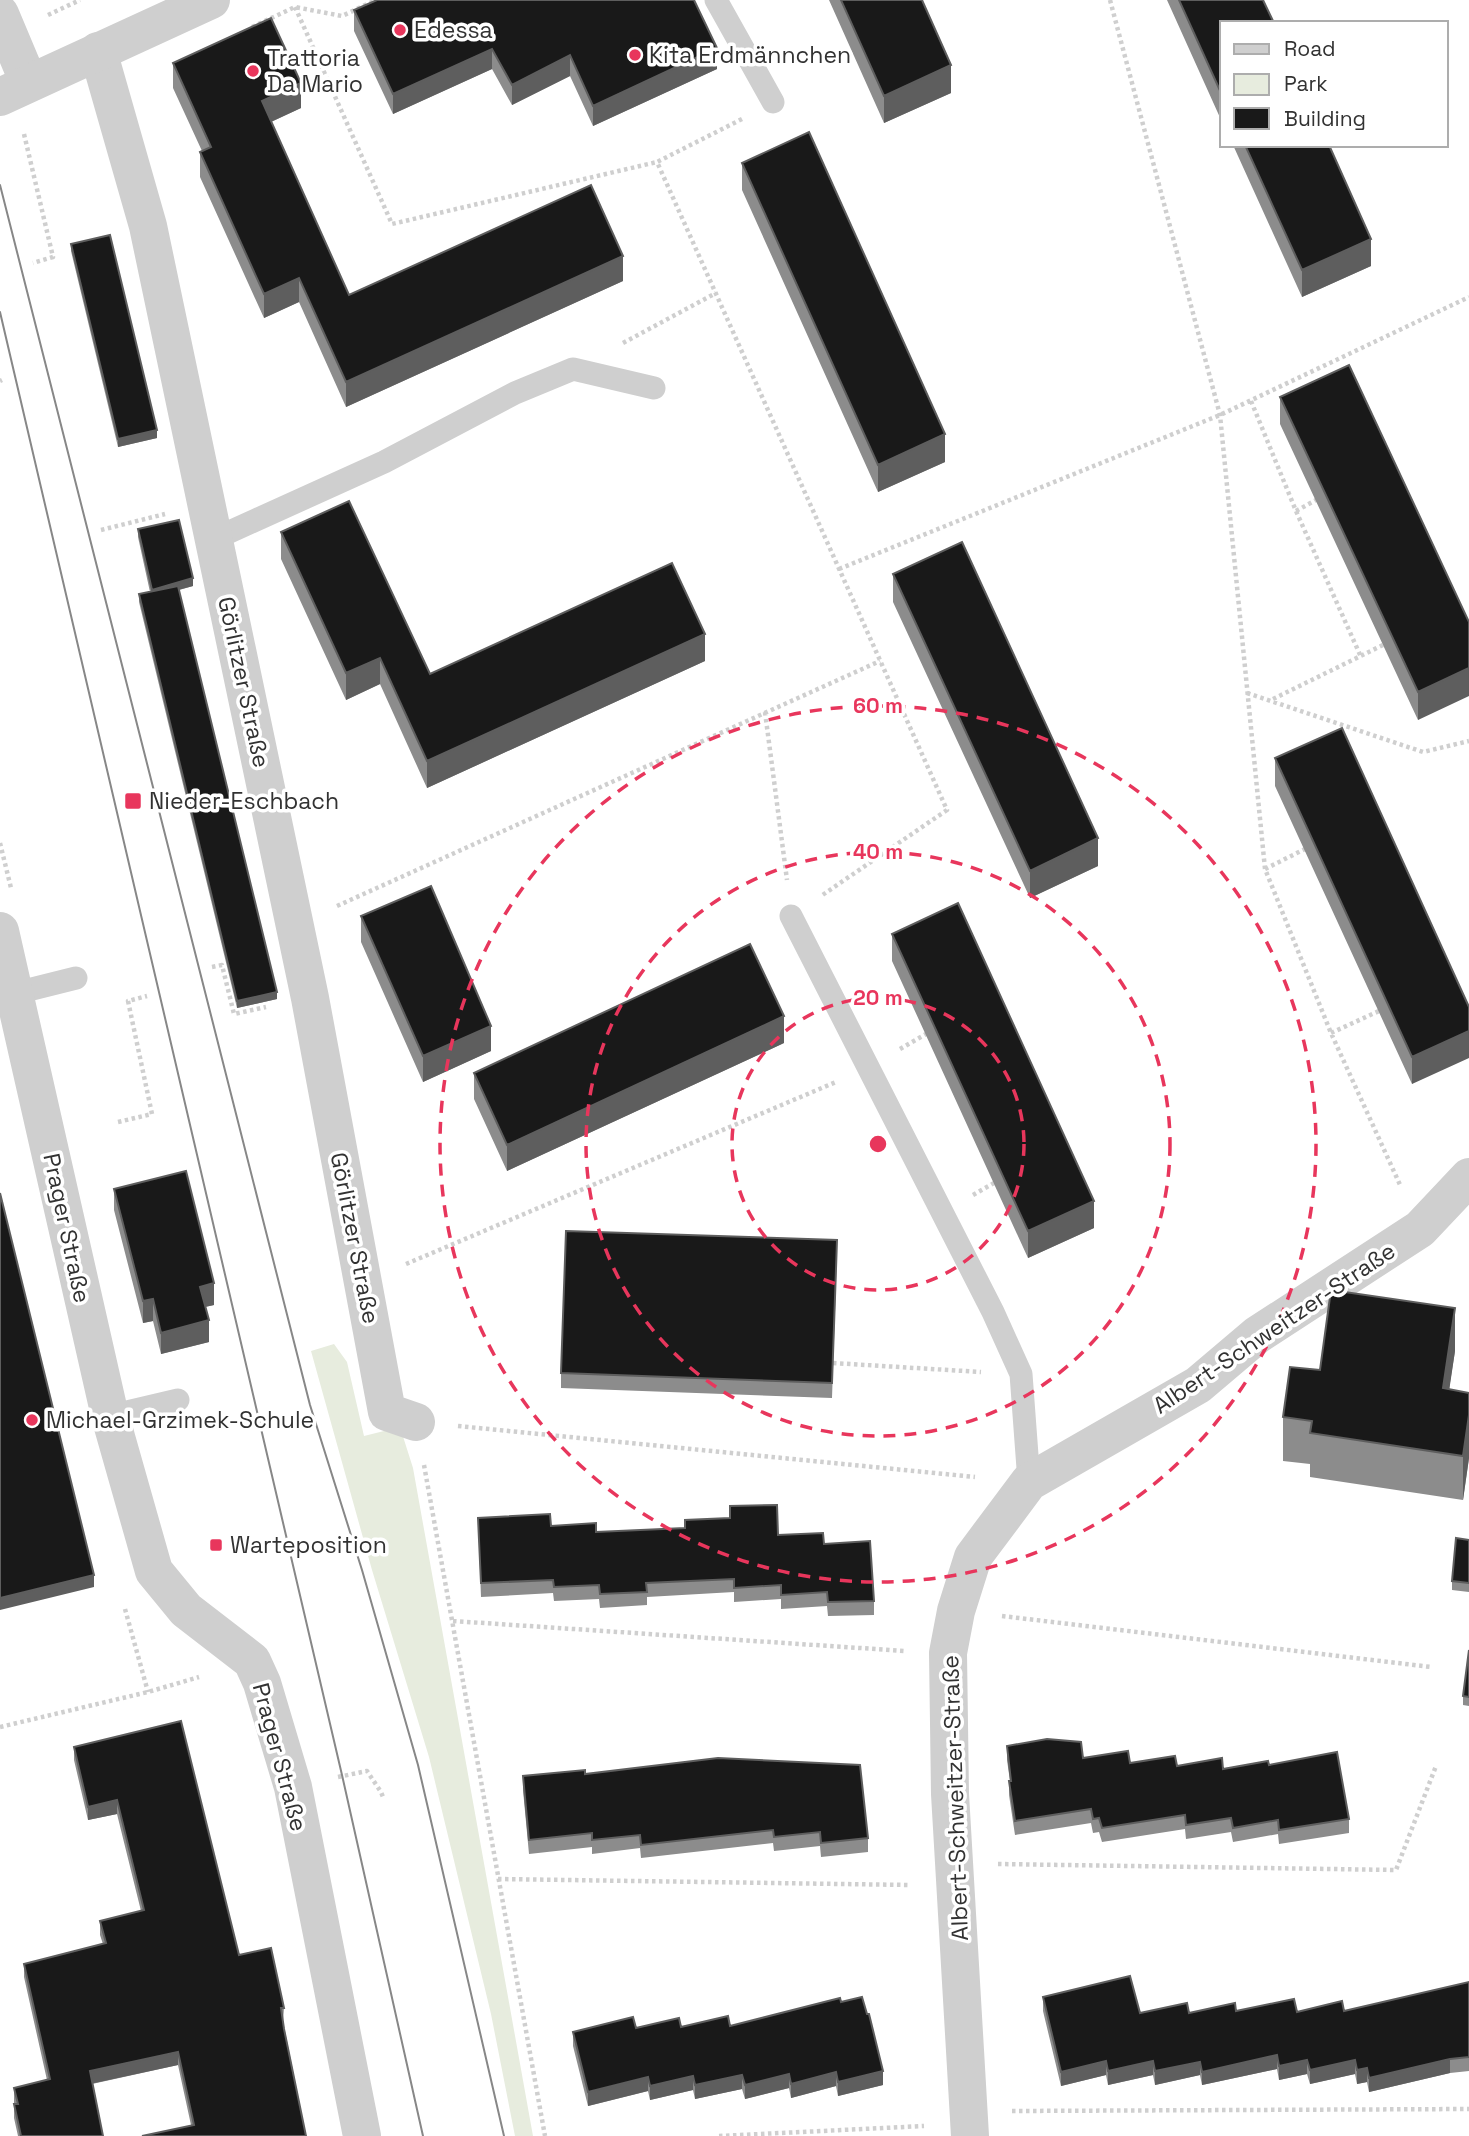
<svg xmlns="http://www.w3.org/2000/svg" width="1469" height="2136" font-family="'Space Grotesk',sans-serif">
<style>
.green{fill:#e7ecde}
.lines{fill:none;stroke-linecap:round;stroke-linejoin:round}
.path{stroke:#cfcfcf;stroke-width:4.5;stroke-dasharray:3.5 3.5;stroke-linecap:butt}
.service{stroke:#cfcfcf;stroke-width:23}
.minor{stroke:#cfcfcf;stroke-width:38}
.tertiary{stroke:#cfcfcf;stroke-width:38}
.tram{stroke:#878787;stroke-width:2}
.wall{fill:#8c8c8c}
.shaded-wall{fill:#5e5e5e}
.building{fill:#191919;stroke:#5e5e5e;stroke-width:2}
.ring{fill:none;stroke:#e8365c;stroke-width:3.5;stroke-dasharray:12 9}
.poi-dot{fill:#e8365c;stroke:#fff;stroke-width:2.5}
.labels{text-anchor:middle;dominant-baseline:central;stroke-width:7;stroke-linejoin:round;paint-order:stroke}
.poi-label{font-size:23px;fill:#323232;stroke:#fff;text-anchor:start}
.street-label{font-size:23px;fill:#323232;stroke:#fff}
.centre{fill:#e8365c;stroke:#fff;stroke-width:3.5}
.ring-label{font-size:21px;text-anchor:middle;font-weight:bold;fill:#e8365c;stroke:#fff;stroke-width:7;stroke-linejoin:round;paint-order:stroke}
</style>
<rect width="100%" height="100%" fill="#fff"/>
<path class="green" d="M334,1344L347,1362L364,1436L400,1427L413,1468L533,2136H515L491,2014L429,1757L372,1570L311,1351Z"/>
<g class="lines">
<path class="path" d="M1110,0L1220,415L1265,869L1331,1033L1401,1187
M295,7L392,224L657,162
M48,15L80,0
M252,27L295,7L342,16L376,0
M742,119L657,162L947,810L821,896
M24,134L53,257L33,263
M623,343L716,293
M0,381L2,380
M1251,401L1296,511L1361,657
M1296,511L1316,500
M101,530L165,514
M839,569L1220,415L1469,297
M1247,693L1423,752L1469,741
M1273,699L1383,645
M765,712L787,880
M0,843L11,888
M1265,869L1305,849
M337,906L880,661
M212,967L222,965L234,1014L266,1007
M1331,1033L1379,1011
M900,1049L926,1034
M118,1122L152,1114L128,1001L147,996
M973,1195L994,1183
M406,1264L836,1082
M833,1363L981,1372
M458,1426L975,1477
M424,1465L545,2136
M125,1609L148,1692
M1002,1616L1431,1667
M453,1621L905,1651
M0,1727L148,1692L199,1677
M338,1777L367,1771L381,1792L383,1797
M998,1864L1396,1870L1436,1766
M498,1879L910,1885
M1012,2111L1469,2109
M719,2136L924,2126"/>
<path class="service" d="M716,0L773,102
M214,539L384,462L515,393L573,369L654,388
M791,916L993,1312L1021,1374L1029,1482
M16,993L76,978
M110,1416L178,1400"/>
<path class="minor" d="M0,14L29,83
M98,51L148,226L310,998L387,1412L416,1422
M0,931L110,1416L154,1571L186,1610L252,1661L262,1683L293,1787L362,2136
M970,2136L950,1794L948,1653L956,1611L973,1557L1029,1482L1198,1385L1257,1335L1420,1229L1469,1177"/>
<path class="tertiary" d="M0,97L211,0"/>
<path class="tram" d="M0,185L310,1405L362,1570L418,1765L504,2136
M0,312L342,1775L423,2136"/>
</g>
<path class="wall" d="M829,0H922L951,93L884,123Z
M1167,0H1263L1222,23V122Z
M354,10L717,69L593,126L570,76L512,105L492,69L393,114L354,31Z
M173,63L301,108L271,122L349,295L623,281L346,407L299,302L264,318L200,177V152L202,151L173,88Z
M1233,145H1329L1371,266L1302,297Z
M742,163L945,462L878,492L742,190Z
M71,244L157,438L118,447L71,251Z
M1280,397L1469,622L1418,720L1280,424Z
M138,529L193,586L179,590L277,999L237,1008L139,602V594L150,592L138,537Z
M281,532L430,674L705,661L427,788L380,684L346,700L281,559Z
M893,574L1098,866L1030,898L893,602Z
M1275,758L1469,1007L1412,1084L1275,786Z
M361,916L491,1051L423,1082L361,942Z
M892,934L1094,1228L1028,1258L892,961Z
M784,1043L507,1171L474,1099V1073Z
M114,1189L214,1305L205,1307L209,1342L161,1354L153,1321L143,1323L114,1210Z
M837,1255L832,1398L561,1388V1373Z
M1455,1351L1449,1389L1469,1393V1458L1463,1500L1310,1477V1464L1283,1461V1417Z
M478,1518L551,1526L596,1532L778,1535L824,1544L874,1601V1615L828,1616L827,1606L781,1609V1599L734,1602V1592L647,1597V1605L600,1608L599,1599L554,1601L553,1593L481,1597Z
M1469,1540V1592L1452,1590V1581Z
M1469,1650V1706L1463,1705V1696Z
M1007,1746L1083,1758L1130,1763L1223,1769L1269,1765L1349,1819V1833L1279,1844L1278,1834L1233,1842L1231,1832L1186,1839L1185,1829L1102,1842L1099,1832L1093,1833L1091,1823L1015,1835L1009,1795V1781H1010L1007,1760Z
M74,1747L239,1955L284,2008L283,2021L306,2136L191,2125L178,2065L92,2084L103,2136H18L14,2118V2088L47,2080L24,1977V1964L103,1944L100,1935V1921L141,1911L117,1814L88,1820L74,1760Z
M585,1774L868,1838V1852L821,1857L820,1846L774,1851L773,1843L641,1858L640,1848L592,1854V1847L529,1854L523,1790V1776Z
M1469,1982V2071L1450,2073L1369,2092L1367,2082L1357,2084L1355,2074L1310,2084L1307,2074L1279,2080L1277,2069L1202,2085L1200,2075L1155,2085L1153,2075L1108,2085L1106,2075L1061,2086L1043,2011V1997L1140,2013H1189L1236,2011L1297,2012L1344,2011Z
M841,2002L883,2085L838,2096L836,2086L791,2098L789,2088L745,2099L742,2089L695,2099L693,2090L650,2100L648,2091L588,2106L573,2046V2032L636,2028L730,2026Z"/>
<path class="shaded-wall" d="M717,48V69L593,126V106Z
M492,49V69L393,114V94Z
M570,55V76L512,105V85Z
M951,65V93L884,123V96Z
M301,83V108L262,126V101Z
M1371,239V266L1302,297V270Z
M623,256V281L346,407V382Z
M299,278V302L264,318V294Z
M157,430V438L118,447V439Z
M945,434V462L878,492V465Z
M193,578V586L152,597V590Z
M705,634V661L427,788V761Z
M380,658V684L346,700V673Z
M1469,668V696L1418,720V692Z
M1098,838V866L1030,898V871Z
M277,992V999L237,1008V1001Z
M784,1016V1043L507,1171V1145Z
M491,1026V1051L423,1082V1056Z
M1469,1031V1058L1412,1084V1057Z
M1094,1201V1228L1028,1258V1231Z
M214,1283V1305L200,1308V1287Z
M153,1299V1321L143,1323V1301Z
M1455,1308V1351L1443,1432V1388Z
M209,1320V1342L161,1354V1333Z
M1469,1415V1458L1463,1500V1456Z
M94,1575V1587L0,1610V1598Z
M117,1800V1814L88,1820V1807Z
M178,2052V2065L90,2084V2071Z
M1277,2055V2069L1202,2085V2072Z
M1450,2059V2073L1369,2092V2078Z
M1307,2060V2074L1279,2080V2066Z
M1355,2060V2074L1310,2084V2070Z
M1106,2061V2075L1061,2086V2072Z
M1153,2061V2075L1108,2085V2071Z
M1200,2062V2075L1155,2085V2071Z
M1367,2068V2082L1357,2084V2070Z
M883,2071V2085L838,2096V2082Z
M836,2072V2086L791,2098V2084Z
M789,2074V2088L745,2099V2085Z
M742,2075V2089L695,2099V2085Z
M693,2076V2090L650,2100V2086Z
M648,2077V2091L588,2106V2092Z"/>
<path class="building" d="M377,0H694L717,48L593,106L570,55L512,85L492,49L393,94L354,10Z
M841,0H922L951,65L884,96Z
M1179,0H1263L1274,23H1222V95Z
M271,18L301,83L262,101L349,295L591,185L623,256L346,382L299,278L264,294L200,152L211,147L173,63Z
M809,132L945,434L878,465L742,163Z
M1245,145H1329L1371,239L1302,270Z
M110,235L157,430L118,439L71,244Z
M1349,365L1469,622V668L1418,692L1280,397Z
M349,501L430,674L672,563L705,634L427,761L380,658L346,673L281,532Z
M179,520L193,578L152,590L138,529Z
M962,542L1098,838L1030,871L893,574Z
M178,586L277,992L237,1001L139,594Z
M1342,728L1469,1007V1031L1412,1057L1275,758Z
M431,886L491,1026L423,1056L361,916Z
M958,903L1094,1201L1028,1231L892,934Z
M750,944L784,1016L507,1145L474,1073Z
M186,1171L214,1283L200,1287L209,1320L161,1333L153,1299L143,1301L114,1189Z
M0,1193L94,1575L0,1598Z
M566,1231L837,1240L832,1383L561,1373Z
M1331,1290L1455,1308L1443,1388L1469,1393V1415L1463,1456L1310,1433L1312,1421L1283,1417L1290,1367L1320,1370Z
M777,1505L778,1535L823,1533L824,1544L870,1541L874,1601L828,1602L827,1592L781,1595V1585L734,1588V1579L646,1583L647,1592L600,1594L599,1585L554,1587L553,1580L481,1583L478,1518L550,1514L551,1526L596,1523V1532L685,1528V1520L730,1518V1506Z
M1456,1538L1469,1540V1583L1452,1581Z
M1469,1650V1697L1463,1696Z
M181,1721L239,1955L271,1948L284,2008H281L284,2029L306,2136H142L194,2125L178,2052L90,2071L103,2136H21L14,2104H18L14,2088L50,2079L24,1964L106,1943L100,1921L144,1910L117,1800L88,1807L74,1747Z
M1047,1739L1081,1742L1083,1758L1128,1751L1130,1763L1175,1756L1177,1766L1222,1758L1223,1769L1268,1761L1269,1765L1337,1752L1349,1819L1279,1830L1278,1820L1233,1828L1231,1818L1186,1825L1185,1815L1102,1828L1099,1818L1093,1819L1091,1809L1015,1821L1009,1781H1011L1007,1746Z
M718,1758L860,1765L868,1838L821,1843L820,1832L774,1837L773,1830L641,1845L640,1835L592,1840V1833L529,1840L523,1776L585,1770V1774Z
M1130,1976L1140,2013L1187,2003L1189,2013L1235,2003L1236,2011L1294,1999L1297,2012L1342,2001L1344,2011L1469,1982V2057L1450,2059L1369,2078L1367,2068L1357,2070L1355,2060L1310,2070L1307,2060L1279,2066L1277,2055L1202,2072L1200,2062L1155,2071L1153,2061L1108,2071L1106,2061L1061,2072L1043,1997Z
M862,1997L867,2014H869L883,2071L838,2082L836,2072L791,2084L789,2074L745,2085L742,2075L695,2085L693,2076L650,2086L648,2077L588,2092L573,2032L633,2017L636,2028L679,2018L681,2027L728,2016L730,2026L840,1998L841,2002Z"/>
<g class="ring">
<circle cx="878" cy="1144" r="146"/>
<circle cx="878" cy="1144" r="292"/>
<circle cx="878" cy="1144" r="438"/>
</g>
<g class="poi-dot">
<circle cx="400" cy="30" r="7"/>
<circle cx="635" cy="55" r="7"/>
<circle cx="253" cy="71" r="7"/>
<rect x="124" y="792" width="18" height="18" rx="3.5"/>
<circle cx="32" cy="1420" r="7"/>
<rect x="209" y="1538" width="14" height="14" rx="3.5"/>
</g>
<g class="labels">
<g class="poi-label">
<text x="414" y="30">Edessa</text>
<text x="649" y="55">Kita Erdmännchen</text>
<text x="267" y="58">Trattoria<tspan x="267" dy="26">Da Mario</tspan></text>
<text x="149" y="801">Nieder-Eschbach</text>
<text x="46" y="1420">Michael-Grzimek-Schule</text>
<text x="230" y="1545">Warteposition</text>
</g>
<g class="street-label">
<text transform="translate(244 682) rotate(78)">Görlitzer Straße</text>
<text transform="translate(67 1228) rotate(78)">Prager Straße</text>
<text transform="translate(355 1238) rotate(79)">Görlitzer Straße</text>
<text transform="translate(1274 1328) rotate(-34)">Albert-Schweitzer-Straße</text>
<text transform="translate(280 1757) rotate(75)">Prager Straße</text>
<text transform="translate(955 1798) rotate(-92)">Albert-Schweitzer-Straße</text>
</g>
</g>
<circle cx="878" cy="1144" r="10" class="centre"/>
<g class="ring-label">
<text x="878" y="713">60 m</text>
<text x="878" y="859">40 m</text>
<text x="878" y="1005">20 m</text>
</g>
<rect x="1220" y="21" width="228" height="126" fill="#ffffff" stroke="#adadad" stroke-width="2"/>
<rect x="1234" y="44" width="35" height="10" fill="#cfcfcf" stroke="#adadad" stroke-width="2"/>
<text x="1284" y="56" font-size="21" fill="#323232">Road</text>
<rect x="1234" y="74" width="35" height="21" fill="#e7ecde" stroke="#adadad" stroke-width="2"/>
<text x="1284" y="91" font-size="21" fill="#323232">Park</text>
<rect x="1234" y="108" width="35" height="21" fill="#191919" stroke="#adadad" stroke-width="2"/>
<text x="1284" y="126" font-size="21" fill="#323232">Building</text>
</svg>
